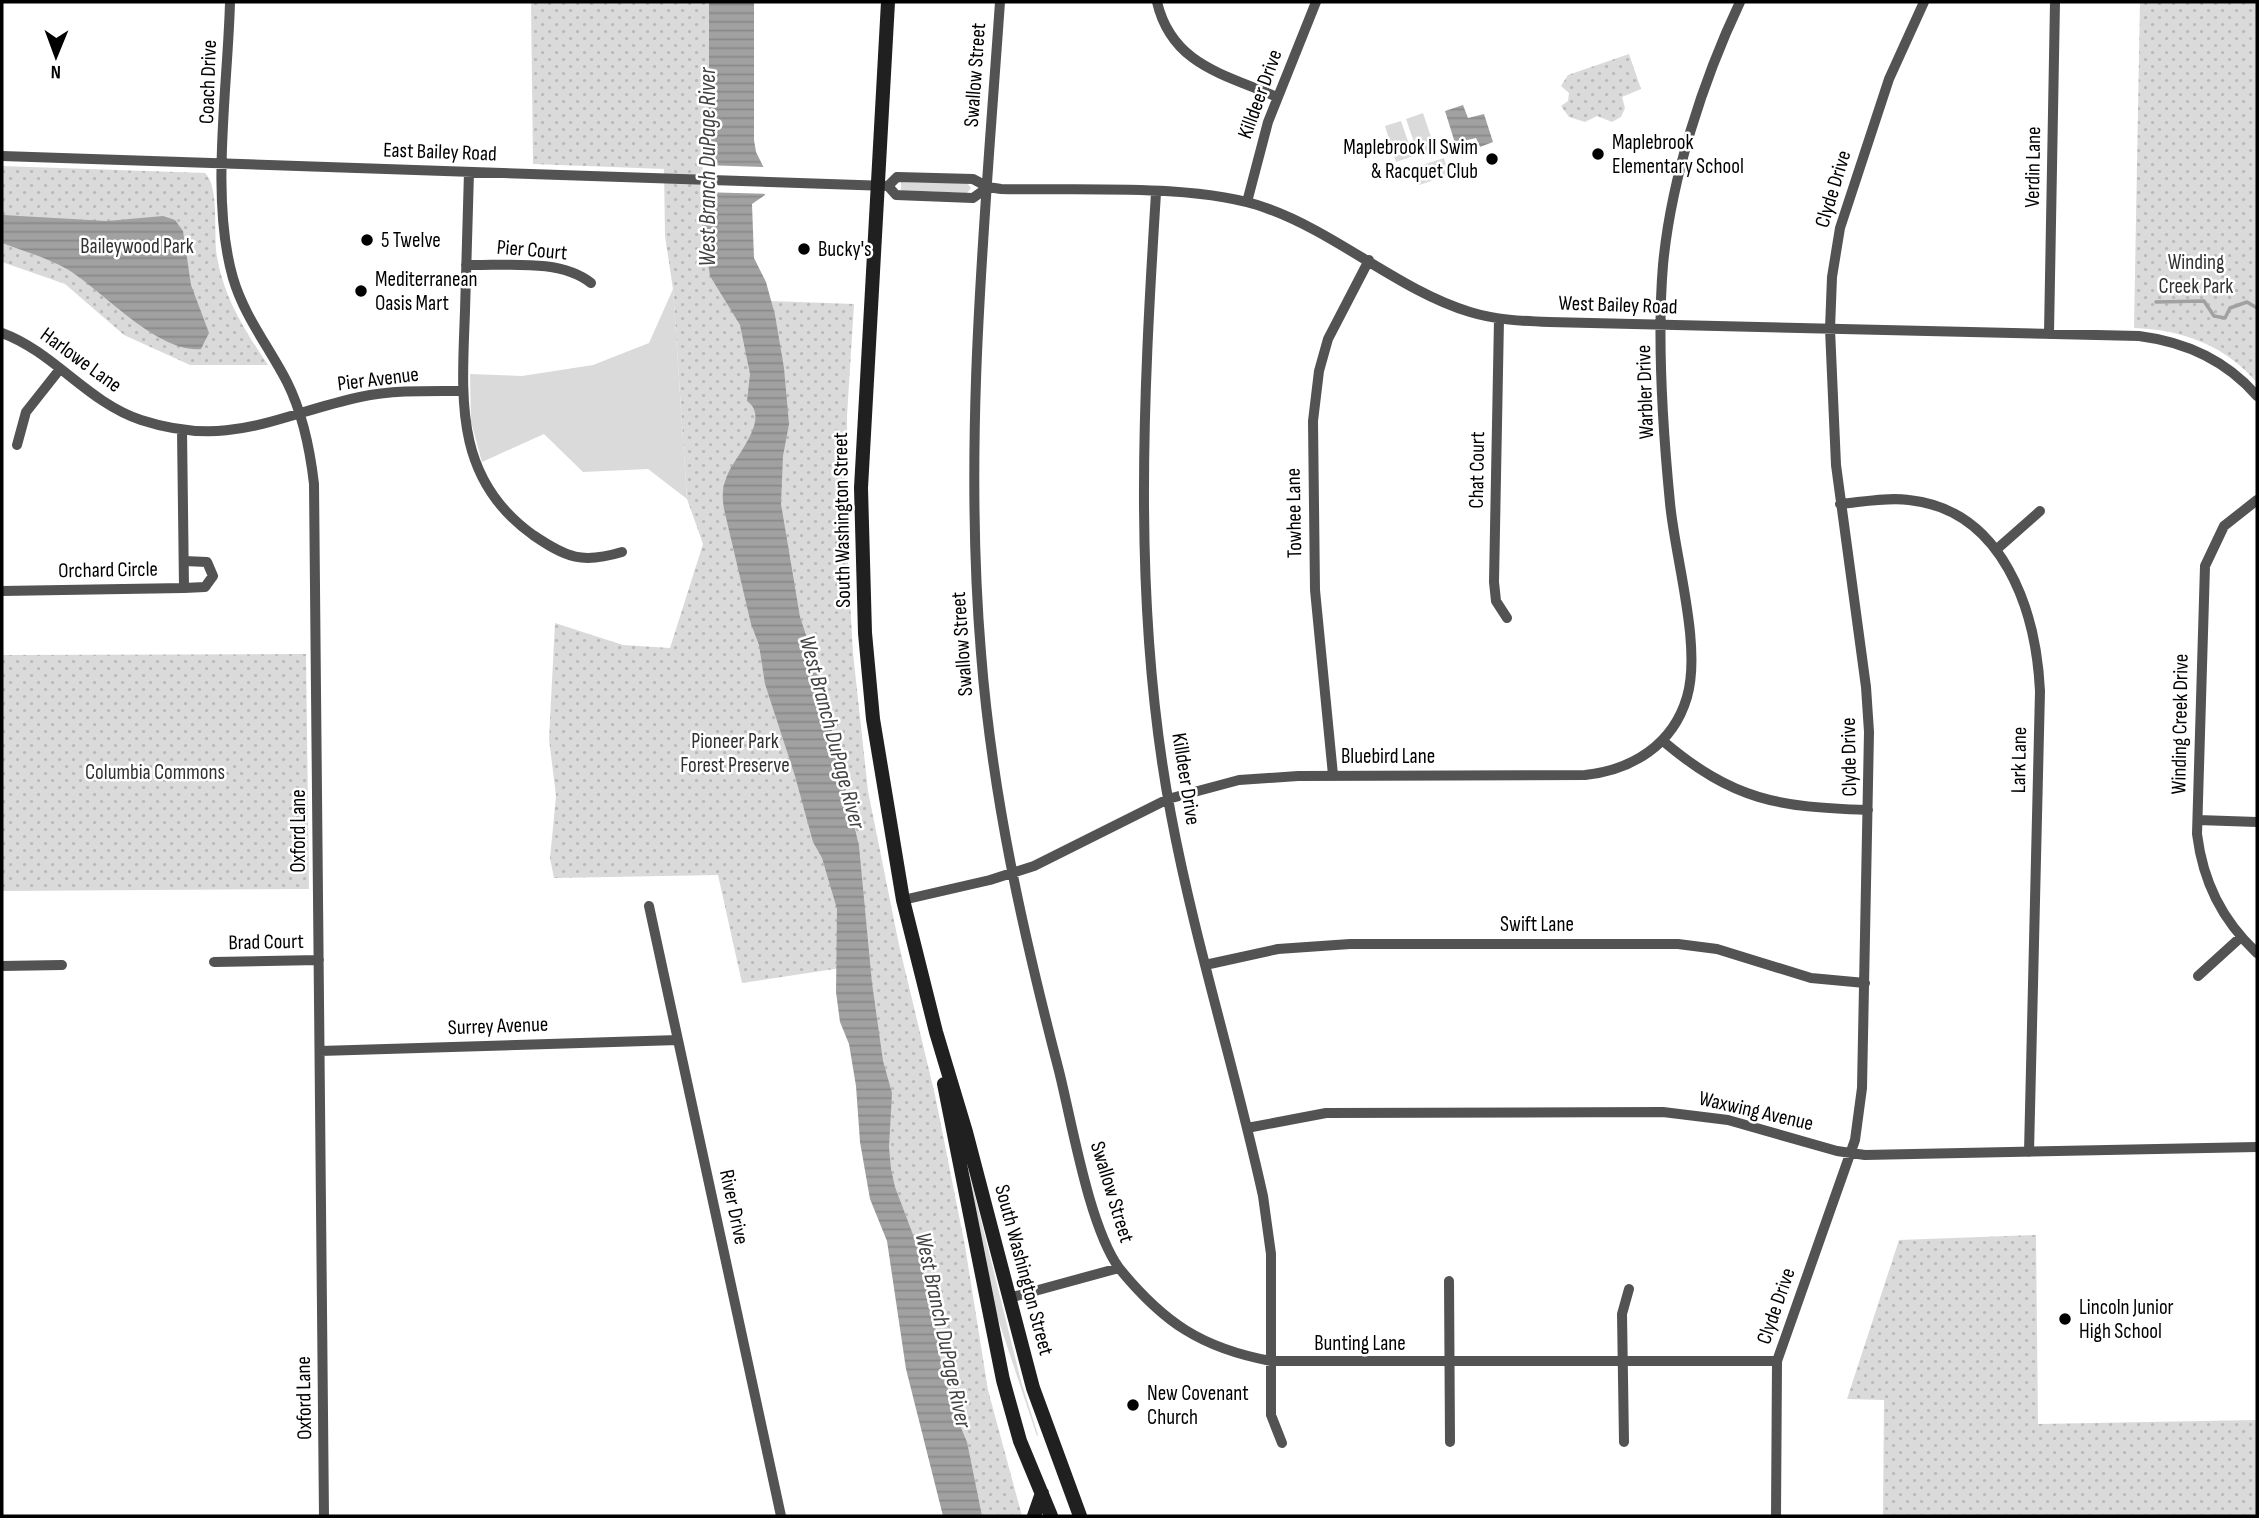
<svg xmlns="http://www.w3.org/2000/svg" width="2259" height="1518" font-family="'Sofia Sans Condensed',sans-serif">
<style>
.green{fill:#dadada}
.park{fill:url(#park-dots)}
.water{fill:url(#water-rules)}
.pier{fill:#fff}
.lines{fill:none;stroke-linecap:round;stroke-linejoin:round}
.stream{stroke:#a1a1a1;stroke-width:3.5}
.minor{stroke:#535353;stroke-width:10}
.secondary{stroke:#202020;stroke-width:14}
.poi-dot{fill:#000;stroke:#fff;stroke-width:2.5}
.labels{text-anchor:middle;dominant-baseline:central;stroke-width:5;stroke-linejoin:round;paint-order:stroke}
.street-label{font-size:21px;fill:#000;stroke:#fff}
.poi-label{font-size:21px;fill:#000;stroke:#fff;text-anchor:start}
.park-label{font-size:21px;fill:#313131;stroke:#fff}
.water-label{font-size:23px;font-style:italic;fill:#424242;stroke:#fff}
</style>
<defs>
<pattern id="park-dots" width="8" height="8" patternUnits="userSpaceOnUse" patternTransform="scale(1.75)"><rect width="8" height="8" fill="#dadada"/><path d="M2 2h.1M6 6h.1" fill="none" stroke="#b9b9b9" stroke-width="1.8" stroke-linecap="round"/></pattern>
<pattern id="water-rules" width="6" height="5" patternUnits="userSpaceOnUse" patternTransform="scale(1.75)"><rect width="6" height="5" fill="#a1a1a1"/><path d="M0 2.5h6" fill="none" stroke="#898989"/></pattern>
</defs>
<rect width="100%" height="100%" fill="#fff"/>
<path class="green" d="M1423,113L1435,149L1418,154L1406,119Z
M1401,121L1413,156L1396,162L1385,126Z
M1444,158L1449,175L1419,185L1413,168Z
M901,182L967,183L971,188L967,193L901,190Z
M673,289L687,499L648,469L583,472L544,434L482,462L471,422L470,374L522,376L593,365L649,343Z
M970,1176L1021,1381L1038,1435L1037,1436L991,1298L966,1177Z"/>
<path class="park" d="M531,2H733L738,292L771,301L854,304L847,416L848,566L853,653L868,791L899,945L935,1095L965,1246L988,1390L1022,1516H961L883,1194L854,966L742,983L718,875L554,878L550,858L556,796L549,739L555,623L623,645L670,648L703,544L687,499L673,289L665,236L664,169L533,164Z
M2140,2H2257V383C2227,346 2180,329 2134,328Z
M1629,54L1641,89L1622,97L1625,108L1621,117L1612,122L1597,116L1585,122L1569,117L1561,106L1568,101L1569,93L1561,86L1568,75Z
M2,166L205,173C220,187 213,235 217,257C224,298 245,331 268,365H190L124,335L65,284L2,262Z
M306,654L309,889L2,891V655Z
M2036,1235L2038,1424L2257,1420V1516H1883L1884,1400L1847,1399L1899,1240Z"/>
<path class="water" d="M709,2H754V140L756,152L764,168L765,195L752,204L754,258L766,282L775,315L784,368L789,424L783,456L781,504L800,617L818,671L859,846L872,983L883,1061L892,1093L889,1147L891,1169L895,1187L918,1248L932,1305L940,1357L953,1409L967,1442L982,1516H943L906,1369L887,1241L870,1199L860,1142L856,1086L849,1044L840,1022L836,992L837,909L822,858L813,842L795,776L765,684L759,645L751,624L724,509C722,497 722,487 727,476C734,457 772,419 747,401L750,374L740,325L710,276L701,219L709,101Z
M1463,105L1468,118L1484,114L1493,142L1480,147L1476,138L1455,143L1445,111Z
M2,215L107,221L163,216L175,220L183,231L191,285L209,333L201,349C157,353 102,290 67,269C47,258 24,251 2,243Z"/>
<path class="pier" d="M703,165L767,167L769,194L700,192Z"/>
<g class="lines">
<path class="stream" d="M2156,302L2204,301L2214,316L2225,318L2230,308L2247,302L2257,308"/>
<path class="minor" d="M230,2C228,85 210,199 233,278C244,316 269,347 287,382C303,414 310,449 314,484L324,1516
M1000,2C985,218 963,437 981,653C992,795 1023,933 1059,1071C1072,1123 1089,1226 1119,1268
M1157,2C1172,65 1224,74 1277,97
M2,156L888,186L897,177L973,179L988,187L1001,189C1077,191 1197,183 1266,208C1337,233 1400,291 1470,312C1496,320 1522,321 1549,322L2139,336C2186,342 2226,360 2257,396
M469,172C468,219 466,265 465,311C462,397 453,478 533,535C567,558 582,564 622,552
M888,186L896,195L973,198L988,187
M1156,193C1143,400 1132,610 1171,815C1195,943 1235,1068 1263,1196L1271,1254V1415L1282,1443
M1247,202L1268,122L1316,2
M466,265C505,266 560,258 591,283
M1499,319L1494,582L1496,601L1507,618
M2,333C54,352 87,402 141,420C230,449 277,415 360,397C393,390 428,391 461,391
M2049,333L2055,2
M17,445L26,412L60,369
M2257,500L2224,526L2205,566L2197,834C2203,882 2222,920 2257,953
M1840,504C1862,502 1887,497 1909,500C2003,510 2036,610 2040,691L2029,1152
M1997,549L2040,511
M184,561L207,562L213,576L205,587L184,588
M2,591L184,588L182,430
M1663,741C1734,801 1778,807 1868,810
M1333,775L1315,590L1313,421L1319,371L1328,339L1369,260
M2198,820L2257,822
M903,900L990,880L1034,866L1168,799L1239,780L1298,776L1585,775C1632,770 1673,745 1687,697C1702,646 1675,558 1670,503C1663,431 1657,337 1663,265C1671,179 1703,80 1740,2
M649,906L781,1516
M214,962L319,960
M1205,965L1278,949L1350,944H1678L1717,949L1811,978L1865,983
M2,966L62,965
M2198,976L2241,937
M320,1051L678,1040
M1247,1128L1326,1113L1663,1112L1728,1120L1837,1151L1865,1155L2257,1147
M1449,1281L1450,1442
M1009,1298L1119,1268C1163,1322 1201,1348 1271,1361H1777
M1624,1442L1622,1314L1629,1289
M1776,1516L1777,1361L1855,1140L1862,1088L1869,732L1866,687L1836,465L1830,329L1832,277L1840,228L1889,79L1924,2"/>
<path class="secondary" d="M888,2L861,488L865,633L873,719L903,900L936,1032L966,1132L1033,1388L1080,1516
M944,1084L1003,1380L1020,1441L1051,1516
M1034,1516L1042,1493"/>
</g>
<g class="poi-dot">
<circle cx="1598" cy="154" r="7"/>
<circle cx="1492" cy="159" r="7"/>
<circle cx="367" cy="240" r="7"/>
<circle cx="804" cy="249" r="7"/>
<circle cx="361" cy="291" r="7"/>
<circle cx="2065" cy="1319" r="7"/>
<circle cx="1133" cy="1405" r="7"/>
</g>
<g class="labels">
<g class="street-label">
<text transform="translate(975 75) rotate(-86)">Swallow Street</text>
<text transform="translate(208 82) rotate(-88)">Coach Drive</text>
<text transform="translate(1260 94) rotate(-70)">Killdeer Drive</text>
<text transform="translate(440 152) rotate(2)">East Bailey Road</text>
<text transform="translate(2033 167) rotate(-89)">Verdin Lane</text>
<text transform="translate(1833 189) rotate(-73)">Clyde Drive</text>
<text transform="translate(532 250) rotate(5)">Pier Court</text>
<text transform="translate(1618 305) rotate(2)">West Bailey Road</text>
<text transform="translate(81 360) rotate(36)">Harlowe Lane</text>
<text transform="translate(378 379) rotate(-7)">Pier Avenue</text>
<text transform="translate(1645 392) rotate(-92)">Warbler Drive</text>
<text transform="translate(1477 470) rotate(-89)">Chat Court</text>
<text transform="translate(1294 513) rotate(-91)">Towhee Lane</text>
<text transform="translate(842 520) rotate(-91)">South Washington Street</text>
<text transform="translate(108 570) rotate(-1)">Orchard Circle</text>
<text transform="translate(962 644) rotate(-94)">Swallow Street</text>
<text transform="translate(2180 724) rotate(-89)">Winding Creek Drive</text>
<text x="1388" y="756">Bluebird Lane</text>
<text transform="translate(1849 757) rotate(-91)">Clyde Drive</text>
<text transform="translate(2019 760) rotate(-89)">Lark Lane</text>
<text transform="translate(1186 779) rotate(81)">Killdeer Drive</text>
<text transform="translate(298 831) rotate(-90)">Oxford Lane</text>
<text x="1537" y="924">Swift Lane</text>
<text transform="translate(266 942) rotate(-1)">Brad Court</text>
<text transform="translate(498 1026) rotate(-2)">Surrey Avenue</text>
<text transform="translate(1756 1111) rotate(13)">Waxwing Avenue</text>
<text transform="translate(1112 1192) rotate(73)">Swallow Street</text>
<text transform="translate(734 1207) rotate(78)">River Drive</text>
<text transform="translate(1024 1270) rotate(75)">South Washington Street</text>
<text transform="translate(1776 1306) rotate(-71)">Clyde Drive</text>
<text x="1360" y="1343">Bunting Lane</text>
<text transform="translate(304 1398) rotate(-91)">Oxford Lane</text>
</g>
<g class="poi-label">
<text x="1612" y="142">Maplebrook<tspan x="1612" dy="24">Elementary School</tspan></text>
<text x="1478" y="147" text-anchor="end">Maplebrook II Swim<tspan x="1478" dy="24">&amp; Racquet Club</tspan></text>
<text x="381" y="240">5 Twelve</text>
<text x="818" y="249">Bucky's</text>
<text x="375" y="279">Mediterranean<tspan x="375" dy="24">Oasis Mart</tspan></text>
<text x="2079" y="1307">Lincoln Junior<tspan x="2079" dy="24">High School</tspan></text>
<text x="1147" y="1393">New Covenant<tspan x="1147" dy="24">Church</tspan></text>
</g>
<g class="park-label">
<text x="137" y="246">Baileywood Park</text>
<text x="2196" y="262">Winding<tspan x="2196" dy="24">Creek Park</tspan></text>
<text x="735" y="741">Pioneer Park<tspan x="735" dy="24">Forest Preserve</tspan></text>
<text x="155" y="772">Columbia Commons</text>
</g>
<g class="water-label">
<text transform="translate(708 167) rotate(-90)">West Branch DuPage River</text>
<text transform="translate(832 732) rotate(75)">West Branch DuPage River</text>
<text transform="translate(943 1330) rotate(78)">West Branch DuPage River</text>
</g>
</g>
<rect width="2259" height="1518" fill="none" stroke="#000000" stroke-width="7"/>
<g transform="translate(56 56) rotate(181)" stroke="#ffffff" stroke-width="5" paint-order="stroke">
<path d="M0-5L12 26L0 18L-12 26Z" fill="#000000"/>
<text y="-10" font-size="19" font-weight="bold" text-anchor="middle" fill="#000000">N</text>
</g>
</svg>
